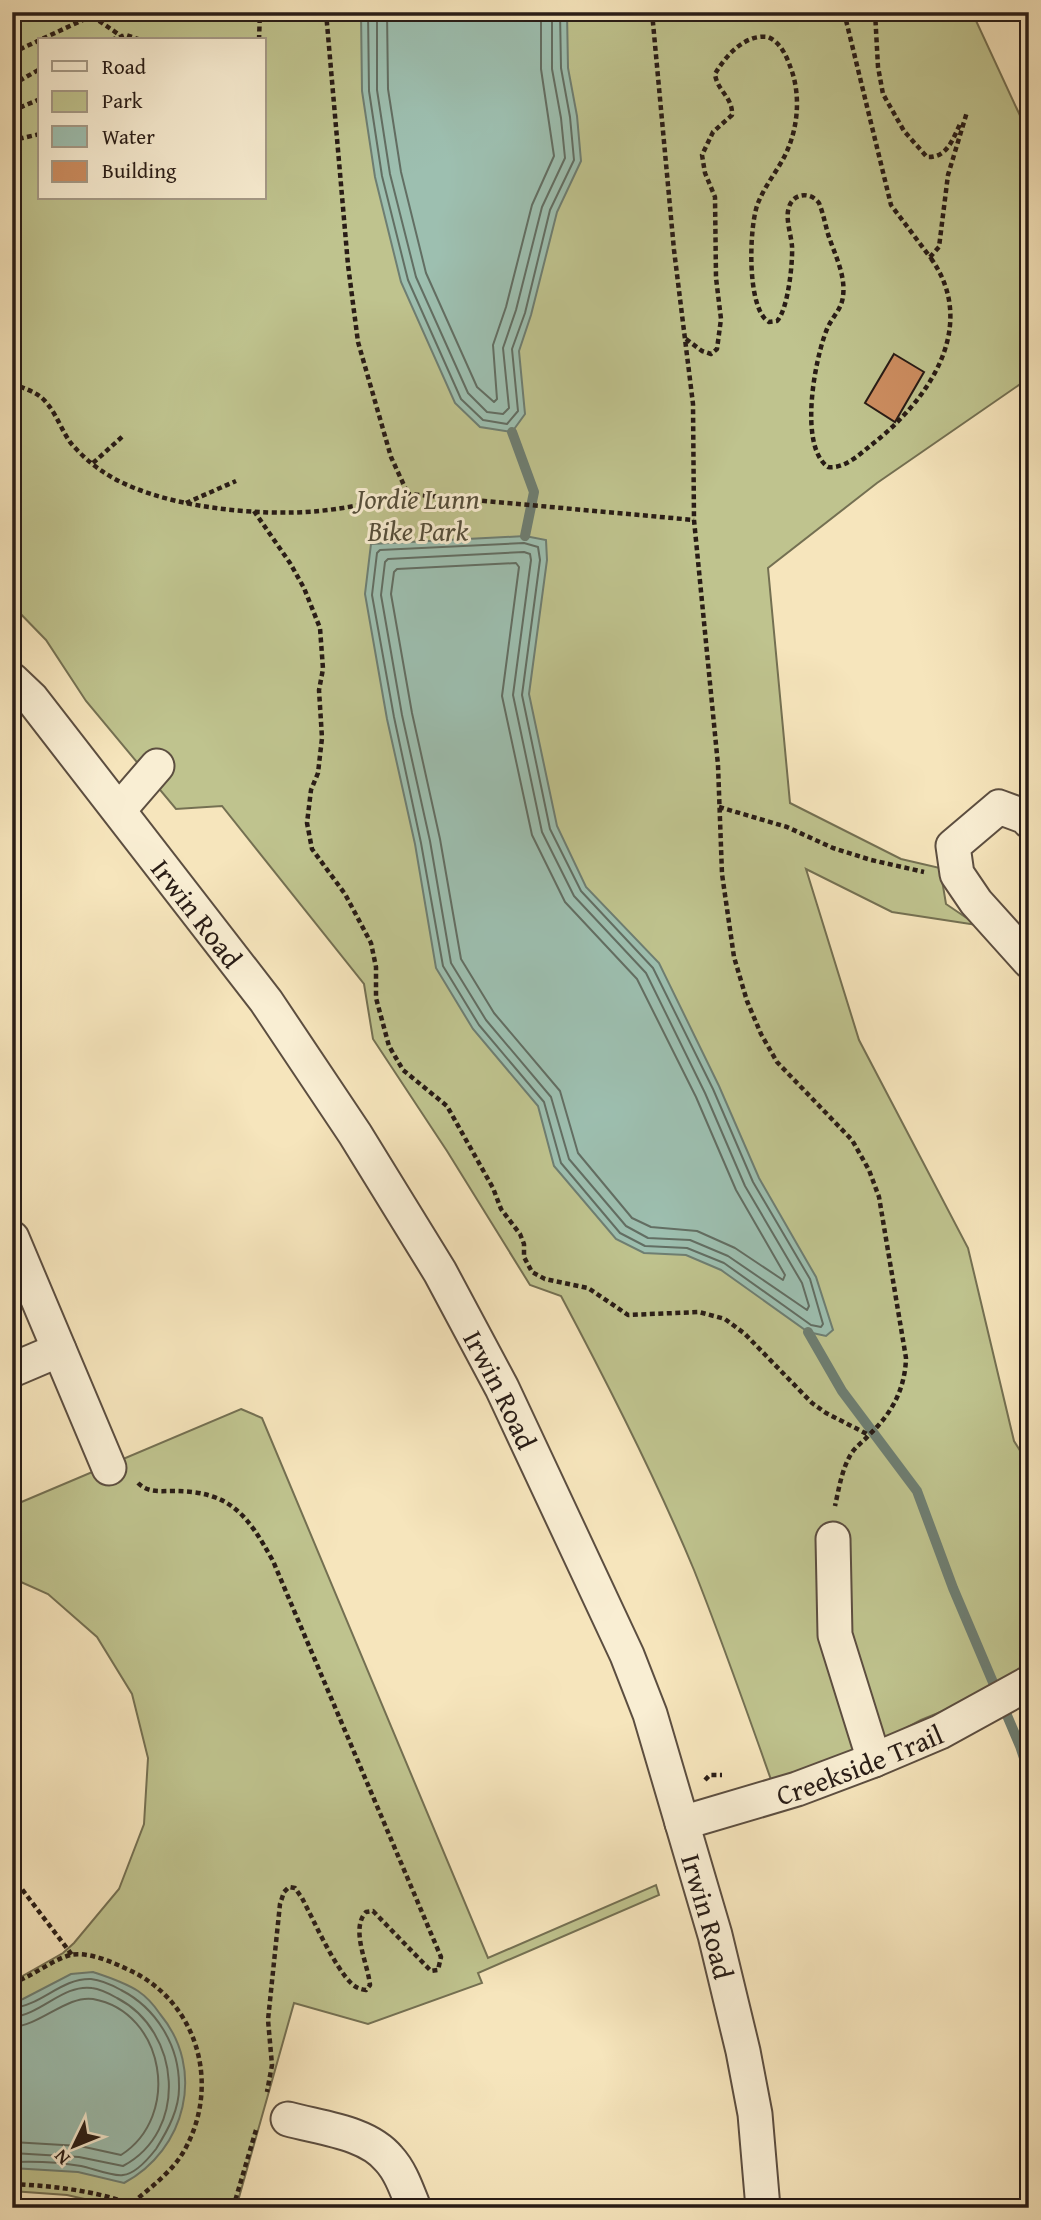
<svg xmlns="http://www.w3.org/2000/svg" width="1041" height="2220" font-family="'Gentium Book Plus',serif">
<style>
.green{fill:#bfc38e;stroke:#747052;stroke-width:2;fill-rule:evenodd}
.water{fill:#9dbfb0;stroke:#6e7e72;stroke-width:2}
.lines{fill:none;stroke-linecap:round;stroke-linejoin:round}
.shore{stroke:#626e63;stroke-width:2}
.stream{stroke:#6e7e72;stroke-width:10}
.building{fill:#cc8d60;stroke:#281c16;stroke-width:2}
.minor-casing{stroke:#5c4e40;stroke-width:37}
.path{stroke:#281c16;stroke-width:4.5;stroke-dasharray:5 3.5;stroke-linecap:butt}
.minor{stroke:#f9eed3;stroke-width:33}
.labels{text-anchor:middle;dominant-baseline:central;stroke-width:6;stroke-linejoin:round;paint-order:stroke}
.park-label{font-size:28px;font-style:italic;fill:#554e3a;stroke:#f9eed3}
.street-label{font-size:28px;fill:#281c16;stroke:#f9eed3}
</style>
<rect width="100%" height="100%" fill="#f6e5bc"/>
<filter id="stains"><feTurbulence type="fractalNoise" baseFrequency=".00286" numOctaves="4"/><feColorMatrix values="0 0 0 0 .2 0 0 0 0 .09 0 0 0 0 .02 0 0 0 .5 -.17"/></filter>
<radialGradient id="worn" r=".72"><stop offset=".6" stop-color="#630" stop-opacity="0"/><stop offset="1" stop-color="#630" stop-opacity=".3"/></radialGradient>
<path class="green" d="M12,12H972L1029,135V378L877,483L768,568L790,803L901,859L940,868L946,904L977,925L892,912L806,869L859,1040L968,1248L1014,1441L1029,1465V1676L921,1720L842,1762L775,1791C749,1717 723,1643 694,1570C655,1476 609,1386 561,1296L530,1285L447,1151L373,1039L364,984L222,806L176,809L86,701L46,640L12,605ZM40,40H264V198H40Z
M241,1409L262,1418L488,1958L656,1885L659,1895L478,1973L482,1983L368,2024L294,2003L236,2208H124L67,2195L12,2191V1982L63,1953L74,1943L119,1889L144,1824L148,1758L132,1694L97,1637L48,1594L12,1578V1506Z"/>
<path class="water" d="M361,12H567L568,68L577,116L581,161L557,212L531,315L519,351L525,414L512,432L480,427L455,403L401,282L375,177L362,91Z
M525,536L546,540L547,560L529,694L557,826L586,887L659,963L719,1086L759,1178L816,1277L833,1330L826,1336L808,1332L721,1270L686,1255L644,1253L616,1239L554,1166L538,1106L473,1029L436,968L415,844L387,719L365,594L371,544Z
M93,1972C108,1977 124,1982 138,1991C147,1997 154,2005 160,2014C206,2069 186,2150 124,2183L78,2172L12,2168V2002L23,1999L71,1974Z"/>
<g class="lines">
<path class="shore" d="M368,12L369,91L382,176L408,280L461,399L483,420L507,424L518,411L512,349L525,313L550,210L574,160L570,117L561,68L560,12
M377,12V90L390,174L416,277L468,393L487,412L503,414L509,408L503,348L516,310L542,207L565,158L561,118L552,69V12
M387,12L388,89L401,172L426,273L477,387L494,402L497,399L493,345L506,307L532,205L554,156L541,69V12
M524,543L538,547L540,560L522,695L550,829L581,891L653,968L713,1089L753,1182L810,1279L823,1324L821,1327L811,1325L724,1263L687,1248L645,1246L620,1233L561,1163L544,1102L479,1025L443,966L421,843L394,717L372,595L377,553L380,550Z
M524,552L530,554L531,560L513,695L542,832L574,896L646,973L705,1093L745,1186L802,1283L809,1306L807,1310L728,1256L690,1240L648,1238L626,1226L569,1159L551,1097L486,1020L451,963L430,841L402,715L381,595L385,562L388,559Z
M516,563L519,567L502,696L532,835L565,902L637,979L696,1097L736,1190L785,1275L783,1280L735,1248L697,1231L651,1227L632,1218L578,1153L560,1091L494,1013L461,959L440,839L412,713L391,594L394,572L397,569Z
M12,2008C41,2006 61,1978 91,1979C101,1980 112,1985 121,1990C156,2008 179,2045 179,2085C180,2108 168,2130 156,2149C149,2158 135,2174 123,2175C113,2177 92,2168 81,2166C59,2162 35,2161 12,2162
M12,2017C41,2015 63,1984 92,1988C101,1989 110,1994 117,1998C181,2031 189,2131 123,2166L79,2157L12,2153
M12,2027C40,2026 67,1995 93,1999C165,2012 182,2116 121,2155L80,2146L12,2142"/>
<path class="stream" d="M512,432L534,492L525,536
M808,1332L842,1391L917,1491L953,1588L1020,1746L1029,1773"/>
</g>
<path class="building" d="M894,354L924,372L895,422L865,403Z"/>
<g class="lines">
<g class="minor-casing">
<g id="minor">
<path id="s1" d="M12,680L32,699L266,1001L355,1134L440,1272L502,1388L627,1655L650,1714L715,1935L743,2051L755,2114L763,2208"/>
<path d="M119,810L157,766"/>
<path d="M1029,821L1026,817L999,807L953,846L957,874L976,902L1029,961"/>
<path d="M12,1238L109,1468"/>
<path d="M12,1370L59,1350"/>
<path d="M833,1539L835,1635L874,1760"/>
<path id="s2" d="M682,1823L797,1789L874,1760L940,1732L1029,1683"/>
<path d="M288,2119C320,2128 367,2132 389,2159C401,2172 407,2191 414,2208"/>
</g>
</g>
<path class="path" d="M326,12L348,265L358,342L391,457L408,494
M652,12L674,250L693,404L694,520L718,765L722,874L734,957L747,1001L761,1034L777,1062L852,1140L869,1170L879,1197L906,1358C905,1389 892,1413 870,1434C864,1441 856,1446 851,1454C842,1469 839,1488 835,1506
M844,12L891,205L930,257L939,247L948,175L967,112
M875,12L878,67L883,94L904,131L927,157C948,158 953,138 961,122
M92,16L121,36
M111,40L126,35L141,40
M259,40L260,12
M12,53L100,12
M12,85L40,69
M12,111L40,99
M12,134L18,139L40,134
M686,339L702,351L711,354L717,349L721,319L716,278L715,197L705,173L702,155L713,132L732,115C733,97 717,91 715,74C726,55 745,34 768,37C780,42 786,55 790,66C802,96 798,133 782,161C774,175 764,188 758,203C749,225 746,309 769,322L777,321C788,310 793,262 792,246C791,234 785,218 789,207C794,192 811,192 819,203C823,213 825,223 828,234C834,253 846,275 843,296C842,309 832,317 827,329C815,358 798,446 828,467C844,469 859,455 870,446C927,402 981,327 930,257
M12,383C24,389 36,391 45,401C56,413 61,429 70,442C78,452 91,464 102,471C153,507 258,517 319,511C350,508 379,501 408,494L694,520
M93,463L123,436
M186,503L236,481
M254,511L290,563L304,588L320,628L323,669L319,690L322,738L318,773L311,790L307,823L312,849L345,894L371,943L376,967V998L389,1046L403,1070L447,1106L493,1188L501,1209L520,1234L524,1244V1257L532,1272L545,1279L588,1288L628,1315L699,1312L725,1319L745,1334L812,1403L826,1413L869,1435
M719,807L787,827L833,848L871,860L924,872
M138,1483C148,1493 160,1491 173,1491C230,1491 247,1514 273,1561L441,1957L438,1970L431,1971L373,1911L366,1912C350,1929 368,1964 370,1985L366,1990C360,1989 356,1988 351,1983C334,1966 314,1921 302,1898L295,1888L289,1887L284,1892L280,1904L268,2020L272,2065L267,2092
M705,1780L710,1775H722
M12,1876L72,1955
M12,1983C32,1977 50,1961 70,1955C87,1951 112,1962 127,1969C197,2000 222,2084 184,2151C172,2172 150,2188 131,2204
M12,2184C56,2186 100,2191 141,2208
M233,2208L256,2130"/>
<use href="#minor" class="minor"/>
</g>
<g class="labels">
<g class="park-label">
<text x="418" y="498">Jordie Lunn<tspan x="418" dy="32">Bike Park</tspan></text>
</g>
<g class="street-label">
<text stroke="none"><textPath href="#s1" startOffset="298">Irwin Road</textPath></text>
<text stroke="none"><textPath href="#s1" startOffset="864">Irwin Road</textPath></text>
<text stroke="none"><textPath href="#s2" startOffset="187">Creekside Trail</textPath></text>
<text stroke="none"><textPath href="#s1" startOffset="1432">Irwin Road</textPath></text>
</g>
</g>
<rect width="1041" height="2220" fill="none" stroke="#f6e5bc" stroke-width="42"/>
<rect x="14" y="14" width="1013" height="2192" fill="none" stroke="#281c16" stroke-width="3.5"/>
<rect x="21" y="21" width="999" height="2178" fill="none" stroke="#281c16" stroke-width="2"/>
<rect x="38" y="38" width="228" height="161" fill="#f9eed3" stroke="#a59a87" stroke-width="2"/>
<rect x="52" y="61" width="35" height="10" fill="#f9eed3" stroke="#a59a87" stroke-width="2"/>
<text x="102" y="74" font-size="21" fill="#281c16">Road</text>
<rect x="52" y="91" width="35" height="21" fill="#bfc38e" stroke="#a59a87" stroke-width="2"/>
<text x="102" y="108" font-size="21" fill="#281c16">Park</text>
<rect x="52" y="126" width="35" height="21" fill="#9dbfb0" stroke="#a59a87" stroke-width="2"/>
<text x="102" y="144" font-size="21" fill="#281c16">Water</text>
<rect x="52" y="161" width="35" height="21" fill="#cc8d60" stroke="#a59a87" stroke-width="2"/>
<text x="102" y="178" font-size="21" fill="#281c16">Building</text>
<g transform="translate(74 2146) rotate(227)" stroke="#f9eed3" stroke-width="5" paint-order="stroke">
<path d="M0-5L12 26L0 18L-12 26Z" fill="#281c16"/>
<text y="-10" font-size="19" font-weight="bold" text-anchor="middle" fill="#281c16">N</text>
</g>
<rect width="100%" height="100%" filter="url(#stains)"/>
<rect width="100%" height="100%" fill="url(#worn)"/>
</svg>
